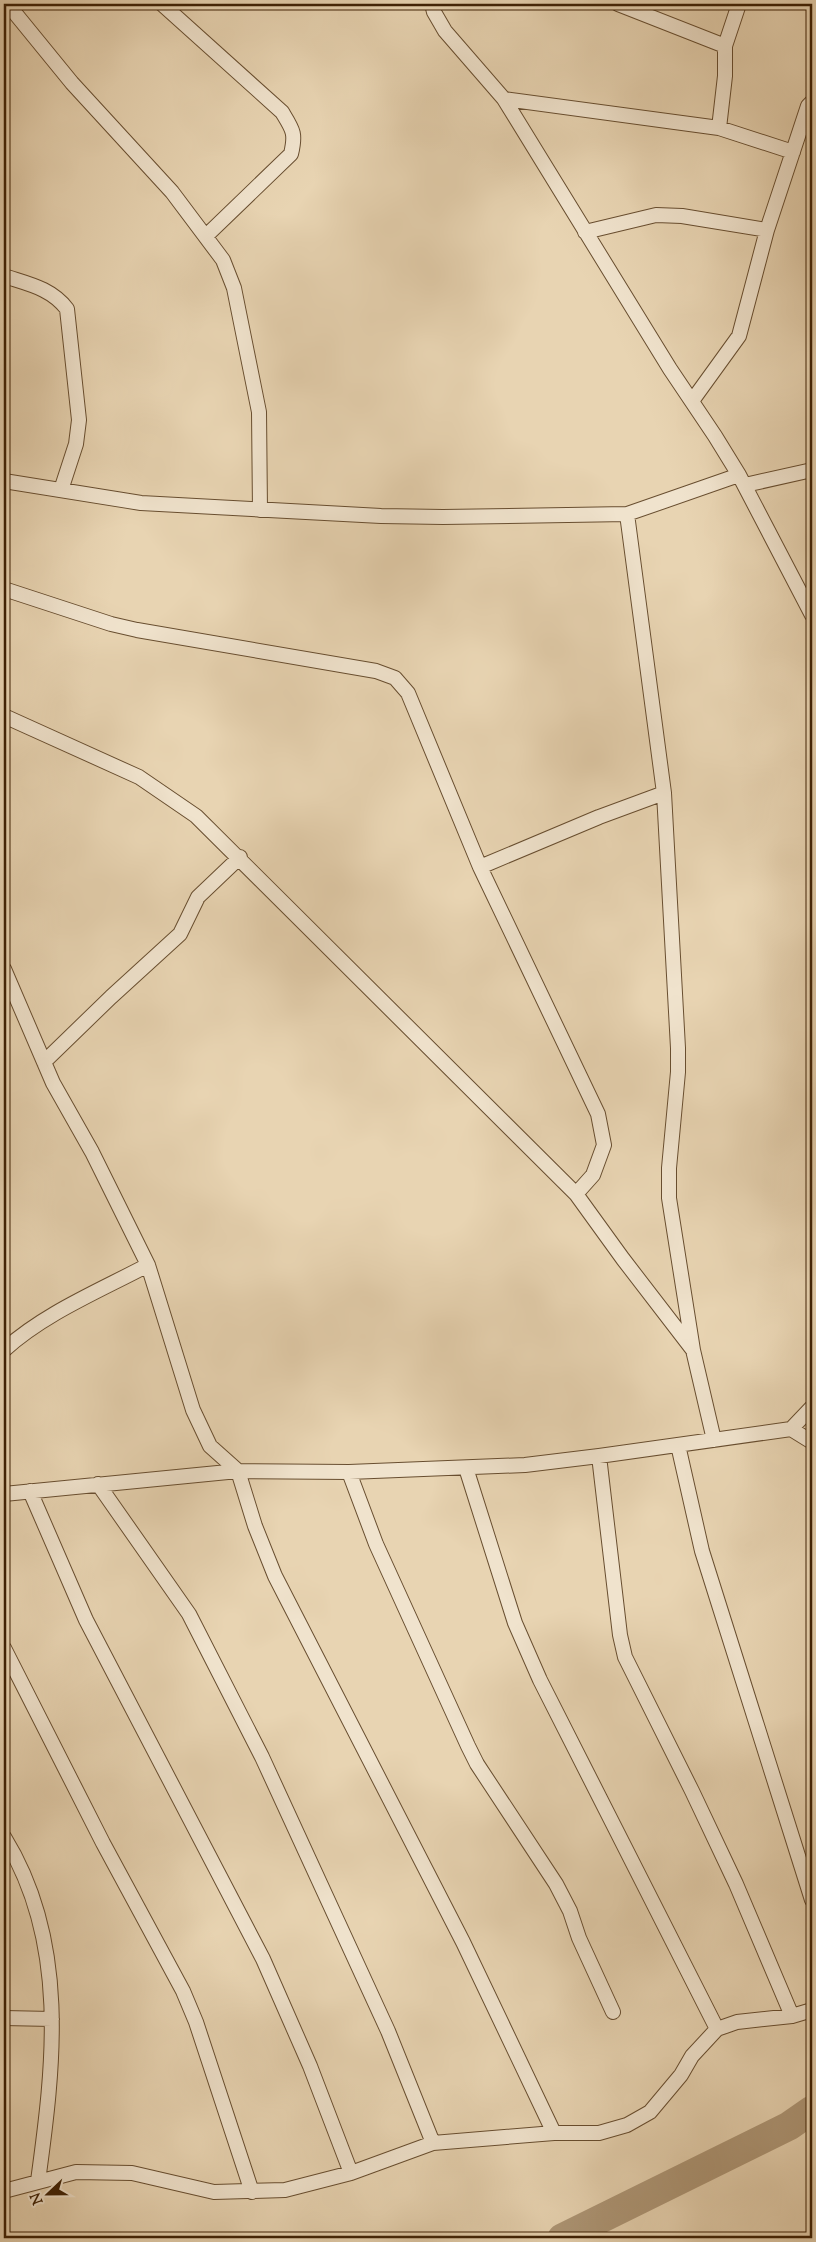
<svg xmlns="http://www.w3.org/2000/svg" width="816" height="2242" font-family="'Sorts Mill Goudy',serif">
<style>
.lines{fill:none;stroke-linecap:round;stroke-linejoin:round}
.river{stroke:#ae9777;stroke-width:29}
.minor-casing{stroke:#684e30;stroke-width:16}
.minor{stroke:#f0e3cd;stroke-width:14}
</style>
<rect width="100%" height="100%" fill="#e8d4b2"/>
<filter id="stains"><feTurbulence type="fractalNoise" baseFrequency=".004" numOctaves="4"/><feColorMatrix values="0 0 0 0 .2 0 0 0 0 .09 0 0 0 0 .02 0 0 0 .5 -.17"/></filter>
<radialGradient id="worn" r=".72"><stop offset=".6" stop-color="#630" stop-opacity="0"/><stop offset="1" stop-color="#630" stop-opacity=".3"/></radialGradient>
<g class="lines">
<path class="river" d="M562,2238L789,2126L812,2110"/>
<g class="minor-casing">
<path id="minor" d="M162,4L282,112C293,130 296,133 291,154L206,236
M432,4L434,12L445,31L504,99L670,369L715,436L739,475L812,615
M618,4L725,46
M10,7L72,83L172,192L223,260L234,288L259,412L260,510
M504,99L719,128L793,152
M719,128L725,76V46L739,4
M585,232L656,215L682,216L767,230
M4,276C28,284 51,288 67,309L79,420L76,444L61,490
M692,401L739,336L767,230L808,106L812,102
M4,481L141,503L381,516L443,517L627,514L739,475
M745,485L812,470
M627,514L664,793L678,1048V1072L669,1168V1198L693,1350L714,1440
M4,589L111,624L137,630L376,671L395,678L408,693L480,867L598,1114L604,1145L593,1175L576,1194
M4,716L139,777L196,816L576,1194L623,1259L693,1350
M480,867L599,817L664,793
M4,969L53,1083L92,1152L148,1265L193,1410L210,1446L238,1471L255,1526L275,1576L463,1942L554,2133
M44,1062L111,997L180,934L198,897L240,857
M4,1350C45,1313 99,1291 148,1265
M791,1429L812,1442
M678,1445L702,1551L812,1900
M599,1456L620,1635L625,1657L692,1791L736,1884L792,2016
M466,1468L515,1623L540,1680L717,2029
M349,1472L376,1544L468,1746L477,1764L556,1884L570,1911L579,1938L613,2012
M98,1484L189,1614L262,1757L388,2031L433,2143
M30,1491L86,1620L263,1959L310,2066L351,2173
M4,1494L238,1471L349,1472L525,1465L599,1456L791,1429L812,1407
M4,1648L103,1843L183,1991L196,2022L252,2192
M4,1837C69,1942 54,2065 38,2181
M4,2018L52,2019
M4,2191L76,2172L132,2173L214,2192L285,2190L351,2173L433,2143L554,2133H599L627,2125L650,2112L681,2075L692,2056L717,2029L737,2022L792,2016L812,2010"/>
</g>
<use href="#minor" class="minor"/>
</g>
<rect width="816" height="2242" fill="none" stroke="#e8d4b2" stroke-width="20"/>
<rect x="5" y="5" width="806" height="2232" fill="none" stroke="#3e2105" stroke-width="2.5"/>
<rect x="10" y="10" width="796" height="2222" fill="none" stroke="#3e2105"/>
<g transform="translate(48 2194) rotate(248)" stroke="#f0e3cd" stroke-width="4" paint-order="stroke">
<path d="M0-4L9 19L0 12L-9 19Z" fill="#3e2105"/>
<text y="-8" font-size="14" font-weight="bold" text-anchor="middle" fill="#3e2105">N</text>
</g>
<rect width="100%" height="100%" filter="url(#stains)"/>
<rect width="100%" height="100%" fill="url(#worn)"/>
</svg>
